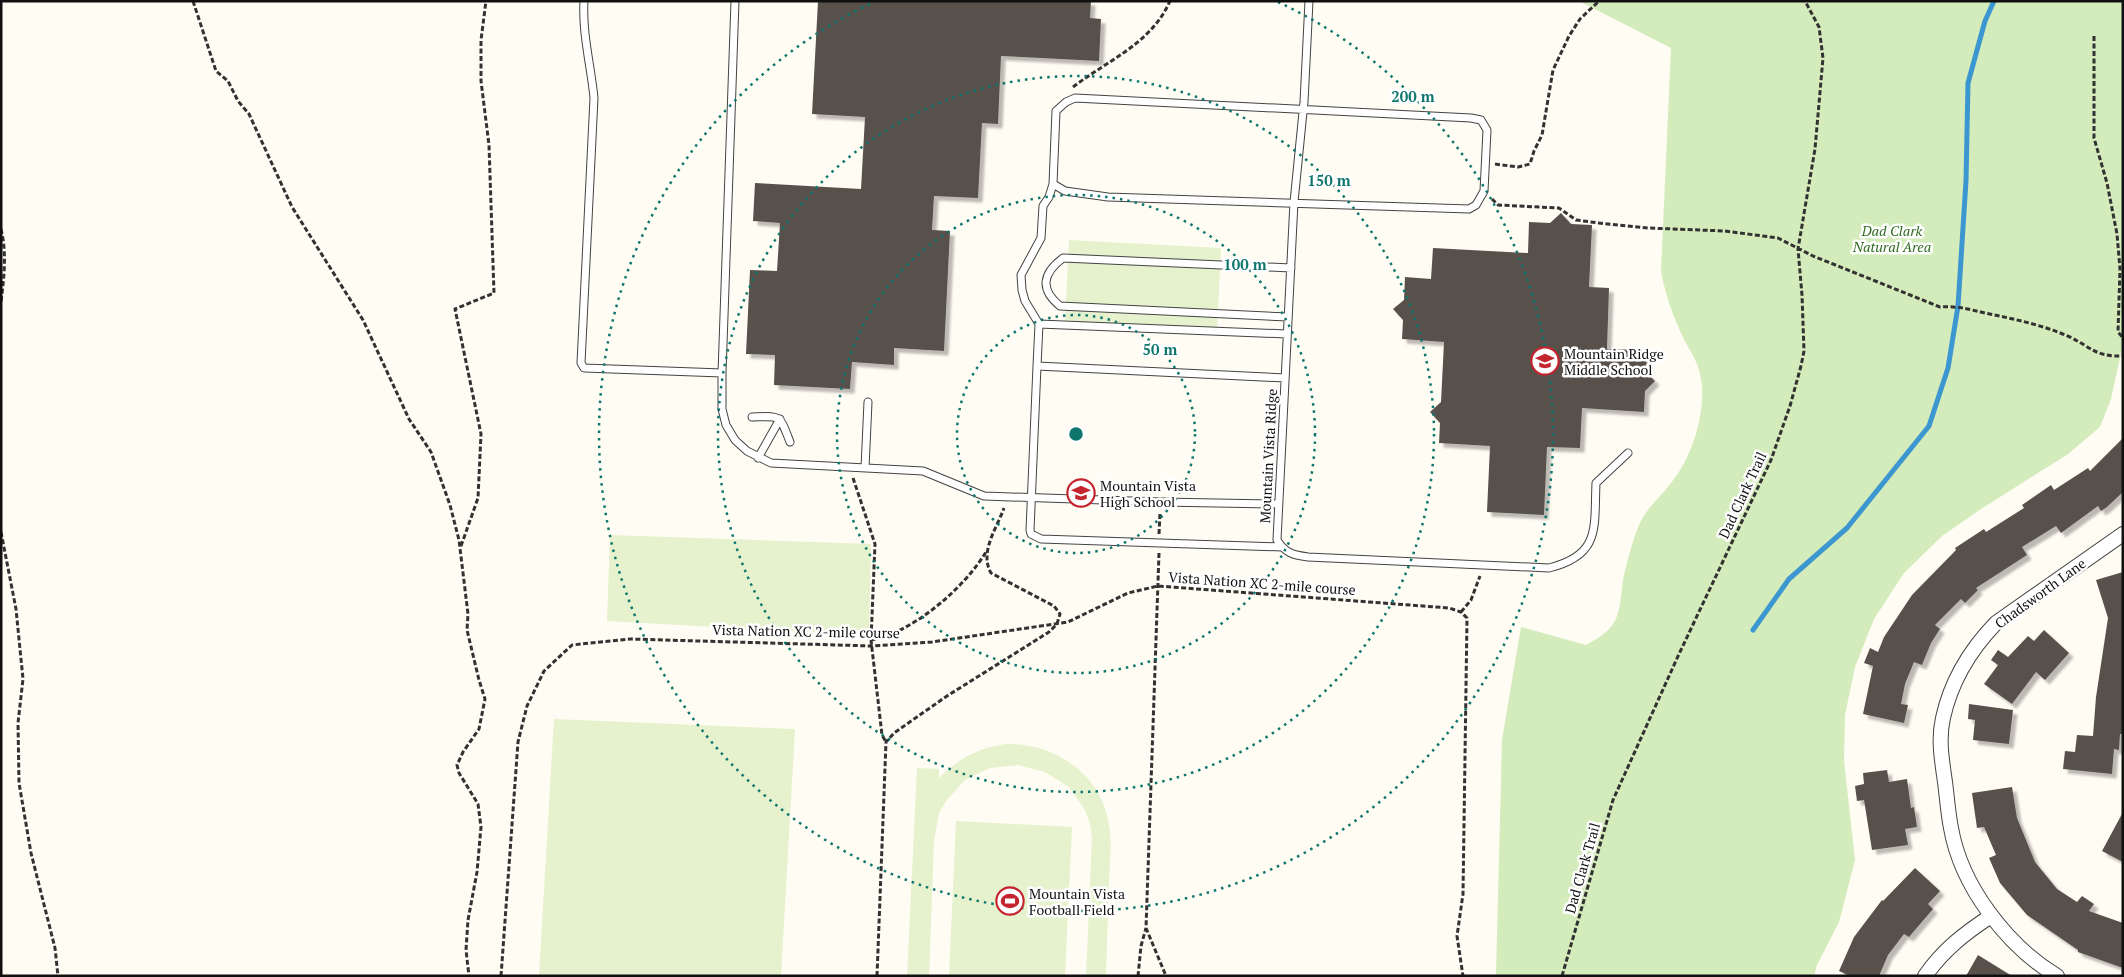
<svg xmlns="http://www.w3.org/2000/svg" width="2124" height="977" font-family="'PT Serif',serif">
<style>
.green{fill:#d4ebbb}
.pitch{fill:#e6f2cd}
.lines{fill:none;stroke-linecap:round;stroke-linejoin:round}
.stream{stroke:#3c97d0;stroke-width:5}
.building{fill:#59514c;filter:url(#shadow)}
.service-casing{stroke:#434343;stroke-width:9}
.minor-casing{stroke:#434343;stroke-width:16}
.path{stroke:#323232;stroke-width:3;stroke-dasharray:5 2.5;stroke-linecap:butt}
.service{stroke:#fff;stroke-width:7}
.minor{stroke:#fff;stroke-width:14}
.ring{fill:none;stroke:#0f766e;stroke-width:2.5;stroke-dasharray:2.5 5}
.labels{text-anchor:middle;dominant-baseline:central;stroke-width:5;stroke-linejoin:round;paint-order:stroke}
.park-label{font-size:14px;font-style:italic;fill:#2f6a1e;stroke:#fff}
.poi-label{font-size:14px;fill:#101010;stroke:#fff;text-anchor:start}
.street-label{font-size:14px;fill:#101010;stroke:#fff}
.centre{fill:#0f766e;stroke:#fff;stroke-width:2.5}
.ring-label{font-size:15px;text-anchor:middle;font-weight:bold;fill:#0f766e;stroke:#fff;stroke-width:5;stroke-linejoin:round;paint-order:stroke}
</style>
<defs>
<filter id="shadow"><feDropShadow dx="4.5" dy="4.5" stdDeviation="1" flood-color="#0004"/></filter>
</defs>
<rect width="100%" height="100%" fill="#fffcf3"/>
<path class="green" d="M1579,1H2123V344L2111,399L2100,427L2068,454L1981,509L1942,536L1904,573L1874,619L1855,667L1845,715L1844,761L1855,860L1839,922L1817,965L1814,976H1496L1502,740L1521,627L1586,645C1597,639 1609,632 1615,621C1621,608 1621,593 1623,580C1627,562 1632,542 1639,525C1646,508 1660,498 1671,483C1691,459 1704,419 1702,387C1700,362 1692,356 1682,335C1672,314 1665,293 1661,271L1671,48Z"/>
<path class="pitch" d="M1069,240L1221,248L1217,332L1065,324Z
M610,535L871,544L869,635L607,621Z
M554,719L795,729L781,976H539Z
M1005,744C1051,743 1095,769 1107,815C1113,836 1110,858 1109,880C1108,912 1107,944 1106,976H1086L1092,838L1090,824L1085,810L1069,787L1045,772L1018,765L990,768L965,780L946,801L939,813L934,841L929,976H907L917,768L939,769V778C958,759 978,748 1005,744Z
M956,821L1072,827L1065,976H949Z"/>
<g class="lines">
<path class="stream" d="M1753,630L1789,579L1847,528L1929,426L1948,368L1958,306L1966,181L1968,83L1985,21L1994,1"/>
</g>
<path class="building" d="M818,1H1091L1090,18L1101,19L1099,61L1001,56L998,124L982,123L978,198L934,196L932,230L950,231L944,351L894,348V365L852,362L850,389L774,385L775,355L746,354L750,270L777,271L780,223L753,221L755,183L861,189L865,117L812,114Z
M1561,213L1571,224L1592,225L1589,287L1609,288L1607,349L1647,350L1646,372L1655,381L1645,391L1644,412L1582,408L1580,448L1547,447L1544,515L1487,512L1490,446L1439,443L1440,423L1430,412L1441,402L1444,342L1402,339L1403,320L1393,309L1404,300L1405,277L1431,279L1433,248L1528,253L1529,222L1550,223Z
M2123,438V492L2107,507L2101,511L2098,506L2061,533L2056,526L2022,547L2027,555L1976,588L1978,590L1965,603L1961,599L1935,625L1940,629L1931,643L1922,665L1914,662L1905,684L1901,704L1908,705L1904,723L1863,714L1873,666L1864,663L1870,648L1878,652L1884,637L1912,595L1956,550L1955,548L1984,529L1986,532L2024,508L2022,505L2051,485L2054,490L2088,468L2090,471Z
M2123,572V734H2120L2119,750L2114,749L2112,774L2063,769L2065,751L2075,752L2077,735L2093,736L2096,697L2108,618L2096,580Z
M2044,630L2069,653L2045,680L2036,672L2012,704L1984,684L1998,665L1991,660L1998,650L2008,657L2028,636L2034,641Z
M1969,704L2013,710L2009,744L1973,740L1975,720L1968,719Z
M1887,770L1889,782L1907,779L1911,808L1914,807L1917,827L1905,829L1908,845L1872,850L1864,800L1857,801L1855,786L1864,784L1863,773Z
M2012,787L2017,818L2035,862L2057,889L2077,902L2082,896L2094,904L2089,911L2123,923V968L2078,952V950L2027,915L2000,883L1989,858L1996,855L1984,827L1977,828L1972,793Z
M2123,812V862L2102,851Z
M1915,868L1940,891L1928,904L1933,909L1909,937L1904,934L1888,955L1879,976H1850L1839,971L1854,937L1882,900L1883,901Z
M1978,955L2012,976H1966Z"/>
<g class="lines">
<g class="service-casing">
<path id="service" d="M584,1C582,34 591,66 594,98L581,363L584,368L722,373V409L726,425L735,440L747,451L771,463L923,471L984,496L1161,502L1278,504
M1309,1L1304,102L1294,202L1277,540C1285,553 1293,555 1308,557L1549,568C1601,555 1594,528 1596,483L1628,453
M1288,317L1060,306C1039,289 1043,273 1063,258L1291,268
M1039,324L1287,334
M1037,366L1039,324L1025,301L1022,290L1021,275L1041,238L1043,206L1049,197L1053,184L1056,111L1066,102L1075,98L1471,118L1481,120L1487,130L1484,191L1476,205L1469,209L1108,197L1065,191L1053,184
M722,373L735,1
M752,417C782,416 779,414 790,442
M758,458L780,419
M865,468L868,402
M1282,547L1041,539L1031,534L1030,530L1037,366L1285,378"/>
</g>
<g class="minor-casing">
<path id="minor" d="M1925,976C1943,950 1965,933 1991,916
M2057,976C2007,946 1961,886 1951,828C1948,813 1947,797 1945,782C1942,761 1938,739 1943,718C1951,681 1970,650 1996,623L2123,534"/>
</g>
<path class="path" d="M193,1L216,71L228,81L238,101L249,114L292,207L363,320L409,419L431,452L450,505L459,540L468,614L467,630L479,680L485,699L479,729L463,752L457,765L459,773L478,804L481,827L477,872L468,920L466,950L469,976
M2094,36V138L2107,183L2117,234L2120,269L2118,332L2123,338
M1073,87C1108,60 1151,44 1170,1
M1495,164L1518,167L1530,164L1534,151L1542,135L1553,70L1569,36L1580,19L1599,1
M1492,199L1498,205L1559,208L1576,220L1599,223L1648,228L1725,231L1778,238L1813,256L1940,307C1960,306 1967,309 1985,313C2014,319 2043,325 2070,337C2092,348 2096,357 2123,356
M1,229C7,253 4,278 1,302
M853,478L875,544L871,640L882,735L886,742
M1,532L16,609L23,679L18,723L19,783L31,853L55,948L58,976
M1159,534L1160,513
M461,546L478,498L481,434L455,309L494,293L489,145L481,81V40L486,1
M1159,553L1146,928L1166,976
M1461,612L1471,600L1480,576
M871,640C914,632 964,588 986,552
M501,976L518,742L527,706L544,671L572,645L630,639L872,646L932,642L1068,622L1128,593L1158,586L1449,608L1461,612L1467,618L1463,894L1457,936L1463,976
M877,976L886,742L894,733L947,696L1049,632L1057,624L1060,614L1054,606L991,573C979,552 997,528 1004,508
M1138,976L1141,946L1146,928
M1562,976L1613,800L1679,654L1771,460L1790,406L1801,366L1804,351L1802,295L1798,249L1815,149L1823,58L1819,27L1805,1"/>
<use href="#service" class="service"/>
<use href="#minor" class="minor"/>
</g>
<g class="ring">
<circle cx="1076" cy="434" r="119"/>
<circle cx="1076" cy="434" r="239"/>
<circle cx="1076" cy="434" r="358"/>
<path d="M1278 2A477 477 0 1 1 874 2"/>
</g>
<defs>
<g id="school-ring" transform="scale(1.4375)"><circle r="9.5" fill="#fff" stroke="#c4242e" stroke-width="1.5"/><path d="M0-5L7-2L0 1L-7-2ZM-4 1L0 2.5L4 1V4Q0 6-4 4Z" fill="#c4242e"/></g>
<g id="stadium-ring" transform="scale(1.4375)"><circle r="9.5" fill="#fff" stroke="#c4242e" stroke-width="1.5"/><path d="M0-5a6.5 5 0 1 0 0 10a6.5 5 0 1 0 0-10ZM-3.5-1.8h7v3.6h-7Z" fill="#c4242e"/></g>
</defs>
<g fill-rule="evenodd">
<use href="#school-ring" x="1545" y="361"/>
<use href="#school-ring" x="1081" y="493"/>
<use href="#stadium-ring" x="1010" y="901"/>
</g>
<g class="labels">
<g class="park-label">
<text x="1892" y="230">Dad Clark<tspan x="1892" dy="16">Natural Area</tspan></text>
</g>
<g class="poi-label">
<text x="1564" y="353">Mountain Ridge<tspan x="1564" dy="16">Middle School</tspan></text>
<text x="1100" y="485">Mountain Vista<tspan x="1100" dy="16">High School</tspan></text>
<text x="1029" y="893">Mountain Vista<tspan x="1029" dy="16">Football Field</tspan></text>
</g>
<g class="street-label">
<text transform="translate(1268 456) rotate(-87)">Mountain Vista Ridge</text>
<text transform="translate(1742 495) rotate(-65)">Dad Clark Trail</text>
<text transform="translate(1262 583) rotate(4)">Vista Nation XC 2-mile course</text>
<text transform="translate(2040 593) rotate(-36)">Chadsworth Lane</text>
<text transform="translate(806 631) rotate(1)">Vista Nation XC 2-mile course</text>
<text transform="translate(1582 868) rotate(-74)">Dad Clark Trail</text>
</g>
</g>
<circle cx="1076" cy="434" r="8" class="centre"/>
<g class="ring-label">
<text x="1413" y="102">200 m</text>
<text x="1329" y="186">150 m</text>
<text x="1245" y="270">100 m</text>
<text x="1160" y="355">50 m</text>
</g>
<rect width="2124" height="977" fill="none" stroke="#101010" stroke-width="5"/>
</svg>
